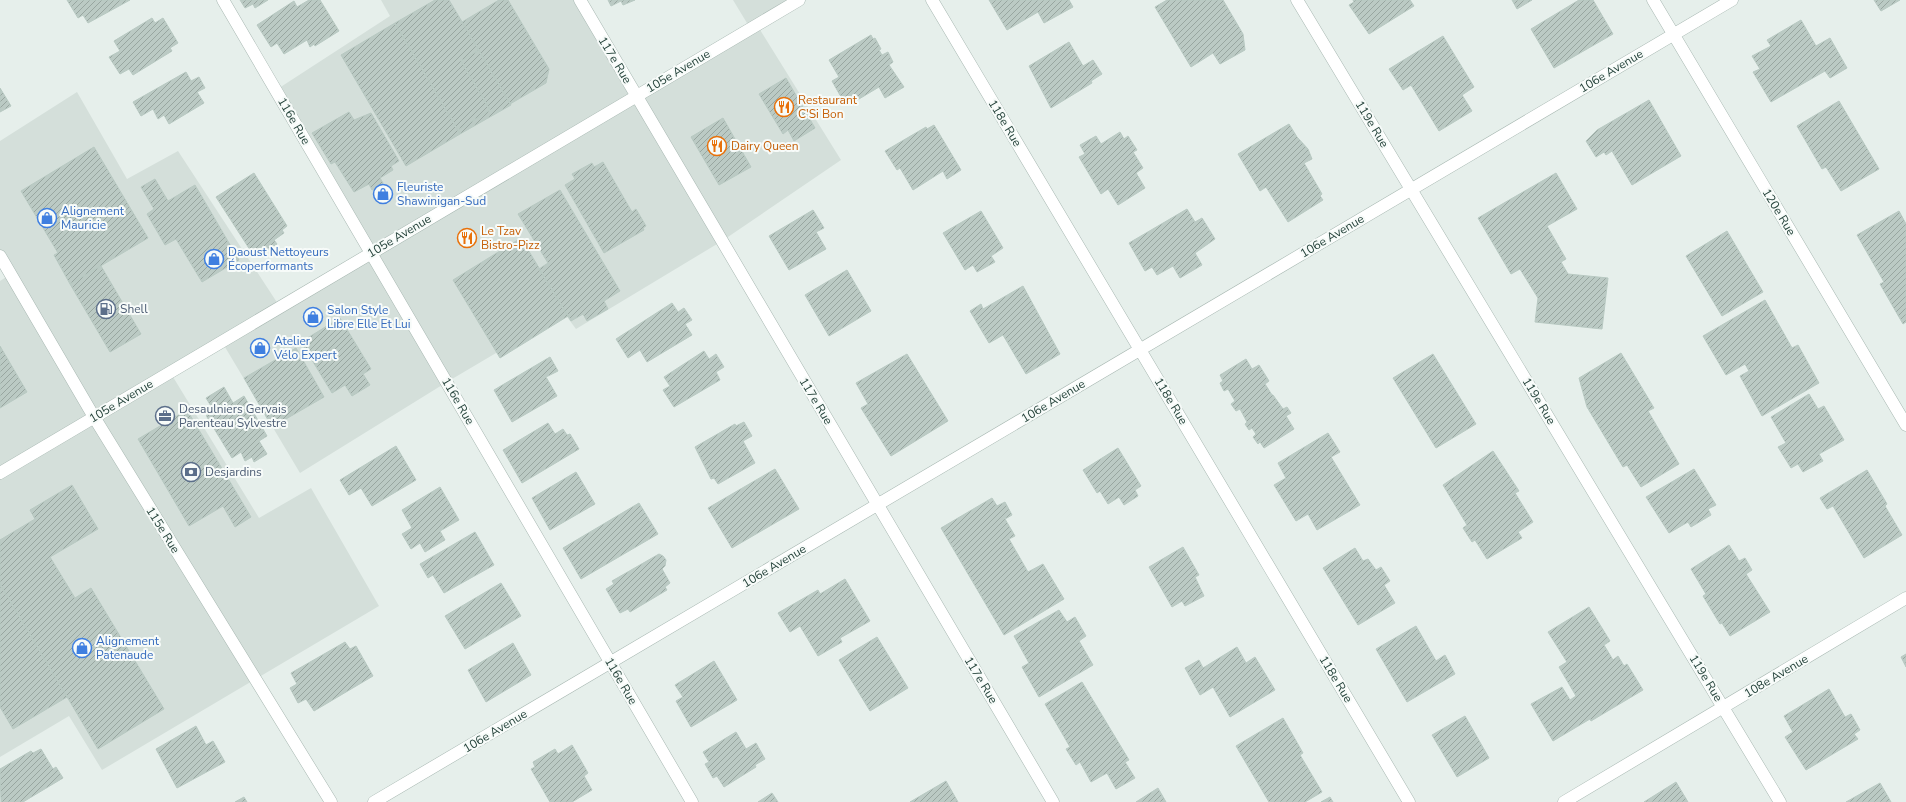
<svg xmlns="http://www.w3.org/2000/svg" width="1906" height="802" font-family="'Nunito Sans',sans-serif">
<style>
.built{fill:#d4dfda}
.building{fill:url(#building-hatch);stroke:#b8c9c2}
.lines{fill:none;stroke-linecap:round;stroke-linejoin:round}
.minor-casing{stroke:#a8b8b2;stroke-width:13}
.minor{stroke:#fff;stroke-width:12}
.labels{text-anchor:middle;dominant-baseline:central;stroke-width:4;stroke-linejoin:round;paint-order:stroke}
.street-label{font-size:12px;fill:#24423a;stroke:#f7fbf9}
.food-label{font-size:12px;fill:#c56008;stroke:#f7fbf9;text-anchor:start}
.shop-label{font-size:12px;fill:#366cbe;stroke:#f7fbf9;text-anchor:start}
.service-label{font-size:12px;fill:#4e5e75;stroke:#f7fbf9;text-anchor:start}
</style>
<defs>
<pattern id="building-hatch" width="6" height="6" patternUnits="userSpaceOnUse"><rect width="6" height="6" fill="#bbcac4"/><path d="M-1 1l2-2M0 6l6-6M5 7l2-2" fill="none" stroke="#98a6a0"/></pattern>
</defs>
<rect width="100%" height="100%" fill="#e6efeb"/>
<path class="built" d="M381,0H582L636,96L750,28L733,0H799L757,25L841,160L722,241L576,329L564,313L447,382L300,473L222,342L170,372L259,518L311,488L379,606L102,770L69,716L0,757V281L11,274L0,256V141L77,92L127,179L178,151L280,307L372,253L276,90L390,16Z"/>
<path class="building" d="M67,0H130L88,23L83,15L78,18Z
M240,0H268L255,8L253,4L245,8Z
M309,0H320L339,31L315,46L314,44L310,47L307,40L284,54L277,43L271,47L257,25L294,1L297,7Z
M435,0H449L479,50L461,61L490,110L458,130L395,23Z
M499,0H508L549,69L546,83L510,104L462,22Z
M608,0H635L623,5L621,1L611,6Z
M989,0H1069L1073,7L1044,23L1038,12L1007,30Z
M1167,0H1223L1243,34L1245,50L1220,64L1213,53L1191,67L1155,7Z
M1353,0H1410L1414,6L1369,34L1349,5L1354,2Z
M1512,0H1532L1517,9Z
M1579,0H1593L1613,34L1554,68L1531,29Z
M1874,0H1900L1881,11Z
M152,18L155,23L163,18L178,43L170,48L172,51L133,75L129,69L120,74L109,57L120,51L114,41Z
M1801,20L1816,46L1830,38L1847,68L1830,78L1825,71L1771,102L1753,72L1760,69L1752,56L1771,46L1767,40Z
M395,23L460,134L406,166L341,55Z
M871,35L873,39L875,38L881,49L879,50L882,55L888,52L893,62L889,65L904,87L885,98L879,87L854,102L853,100L845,104L832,81L839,77L829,60Z
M1443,36L1474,87L1462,95L1472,111L1439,131L1411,85L1403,90L1389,69Z
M1069,42L1083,66L1093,60L1102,74L1091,81L1092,83L1051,108L1029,66Z
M479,50L511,105L460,134L458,130L490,110L461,61Z
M186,72L191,81L199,77L205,88L197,92L204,103L169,124L164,115L158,119L153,109L141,116L133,102Z
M786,78L815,128L794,141L788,130L783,134L759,94Z
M0,88L11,106L0,112Z
M1649,100L1681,156L1632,185L1612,151L1606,155L1604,152L1596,157L1586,141L1597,130Z
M1839,101L1879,169L1841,191L1826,167L1822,169L1797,126Z
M349,112L354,120L371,113L399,161L391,166L393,170L380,178L383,183L372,190L369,184L354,192L335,162L331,164L312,133Z
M723,118L751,167L719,185L691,137Z
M1289,124L1297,137L1308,149L1312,159L1304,163L1322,194L1320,196L1323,200L1288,222L1266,187L1260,191L1238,154Z
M934,125L961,170L947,179L943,171L913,190L900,168L897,170L885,151L926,127L927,129Z
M1120,132L1124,139L1128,136L1137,150L1133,152L1143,168L1136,173L1145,188L1118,205L1108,189L1101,194L1079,157L1085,154L1080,145L1096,136L1101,144Z
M94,147L148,238L70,284L54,255L58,253L21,191Z
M603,162L632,212L636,209L646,226L643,228L644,230L604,253L565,185L575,179L572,174L592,163L594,167Z
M254,173L287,226L282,230L284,233L274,240L277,244L264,252L261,247L252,253L216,197Z
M1556,173L1577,209L1547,226L1566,259L1561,262L1568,274L1608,278L1602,329L1535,322L1538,298L1520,269L1511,274L1478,218Z
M155,179L168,201L195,185L239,260L202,282L176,239L165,245L147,214L154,209L141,187Z
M560,190L620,291L604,301L608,309L587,321L583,314L571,321L539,269L548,263L518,214Z
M1187,209L1195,222L1202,218L1215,239L1195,253L1202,265L1180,278L1173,266L1157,275L1152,267L1145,271L1129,243Z
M813,210L824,228L816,232L826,249L789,270L769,236Z
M981,211L1003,248L991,256L995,262L977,272L973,265L965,270L943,233Z
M1899,211L1906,224V322L1903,324L1880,284L1884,282L1857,235Z
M1727,231L1763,292L1722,316L1686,256Z
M521,238L568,316L500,358L453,280Z
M101,266L141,334L110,352L70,284Z
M847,270L871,311L829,336L805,295Z
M1023,286L1060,354L1026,374L1003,335L989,343L970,311L981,304L983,309Z
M1765,300L1792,348L1798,345L1819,383L1762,416L1740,376L1749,371L1745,364L1726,375L1703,336Z
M672,303L678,312L684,308L692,320L685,324L692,335L647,362L640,350L628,358L616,339Z
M340,318L371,369L363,374L370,385L352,396L345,385L332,393L301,342Z
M0,346L27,392L0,408Z
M296,348L324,397L272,427L244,378Z
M704,351L709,359L716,354L724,367L716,372L720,380L674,407L663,390L670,386L664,377Z
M1621,353L1654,408L1648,411L1679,464L1641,487L1627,465L1623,467L1587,407L1579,378Z
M907,354L948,421L891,456L861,408L868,404L856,383Z
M1433,354L1476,424L1436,448L1393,378Z
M550,357L558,371L546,377L557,396L512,422L494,390Z
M1246,359L1252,369L1259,365L1269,381L1265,384L1272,395H1273L1283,409L1287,407L1291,413L1286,416L1294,429L1264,448L1260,442L1258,444L1253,437L1256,434L1252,428L1249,430L1245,424L1247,422L1240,409L1236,411L1231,404L1235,401L1228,389L1224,391L1220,383L1223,381L1220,375Z
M224,387L233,403L244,396L267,436L259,441L267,454L254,462L252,457L245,461L241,452L232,458L207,417L205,409L211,406L206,398Z
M1809,394L1818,409L1824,406L1844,440L1819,454L1823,461L1803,472L1798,464L1791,468L1778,447L1786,443L1771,417Z
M187,410L251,517L235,527L223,506L189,526L138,439Z
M744,422L752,436L743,441L755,463L718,484L714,478L711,479L695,447L735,424L736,426Z
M548,423L555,434L563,429L567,435L570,434L579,449L522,483L503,450Z
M1328,433L1340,452L1331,457L1360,505L1317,530L1308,514L1296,521L1274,485L1286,478L1278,463Z
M396,446L416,480L372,506L361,488L349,495L340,480Z
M1118,448L1141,486L1135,490L1138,496L1124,505L1119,497L1108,504L1100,491L1097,493L1083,470Z
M1493,451L1519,491L1515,493L1533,522L1518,532L1522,538L1487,559L1475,540L1472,542L1463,528L1467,525L1443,485Z
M775,469L799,509L732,548L708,508Z
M1694,469L1716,505L1708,509L1711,515L1691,527L1688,522L1669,533L1646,497Z
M1867,470L1887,504L1885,506L1902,535L1864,558L1833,506L1827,509L1820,498Z
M576,472L595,504L550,530L532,498Z
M72,485L98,529L50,557L75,598L91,588L164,709L98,749L0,584V540L35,519L30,510Z
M440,487L459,520L440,531L445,540L425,552L420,543L411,549L402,534L412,528L402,510Z
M992,498L997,506L1005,502L1012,515L1005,519L1015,536L1009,539L1028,572L1043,564L1064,599L1004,635L941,528Z
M639,503L658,534L581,579L563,548Z
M475,532L494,565L444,593L433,575L428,578L420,564Z
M1729,545L1739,561L1745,558L1752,570L1746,574L1770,612L1730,636L1722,623L1720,624L1703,596L1706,594L1691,569Z
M1183,547L1199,575L1195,577L1204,596L1185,606L1182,601L1172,607L1149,567Z
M1355,548L1363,561L1368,559L1376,570L1381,567L1390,581L1384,585L1395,603L1358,625L1323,568Z
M659,554L663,556L666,560L665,566L662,569L670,583L665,587L667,590L630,612L628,609L620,613L606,589L614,584L612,581Z
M845,579L870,621L840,638L842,642L818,656L800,626L790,632L778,613L818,590L820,594Z
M501,583L521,616L465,649L445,616Z
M0,584L67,697L13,729L0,707Z
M1589,607L1610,641L1604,645L1613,660L1618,656L1624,666L1627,664L1643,690L1591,721L1590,719L1553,741L1531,704L1562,687L1570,700L1576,696L1559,667L1567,662L1548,632Z
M1059,610L1067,622L1075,617L1086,636L1079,641L1093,665L1039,697L1022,667L1029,663L1014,636Z
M1416,626L1436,661L1445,655L1455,674L1407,702L1376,649Z
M877,637L908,688L870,711L839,660Z
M345,642L350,649L356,646L373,676L314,711L306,699L298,703L290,688L297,684L291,673Z
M513,643L531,675L486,702L468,670Z
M1237,647L1246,663L1255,657L1275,690L1230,717L1213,687L1200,695L1185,668L1199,660L1203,668Z
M1906,654V667L1901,657Z
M714,661L737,700L691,727L676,701L683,697L675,685Z
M1082,682L1129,760L1125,762L1135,778L1116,789L1107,773L1091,782L1080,762L1076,765L1066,749L1070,747L1045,704Z
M1829,689L1845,717L1851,714L1860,730L1854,734L1858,739L1806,770L1785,737L1793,732L1784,716Z
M1465,716L1489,758L1457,777L1432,735Z
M1283,718L1303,753L1300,755L1322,792L1305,802H1269L1236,746Z
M196,726L206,745L213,741L225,762L177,788L156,749Z
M736,732L746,749L756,743L765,759L755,765L756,767L724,787L717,776L713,778L705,764L709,762L703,752Z
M572,745L588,773L584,776L592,790L572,802H550L531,769L535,767L533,762L555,749L558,754Z
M41,749L53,769L56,767L63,778L23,802H1L0,769L31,751L33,753Z
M946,781L958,802H910Z
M1676,782L1688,802H1644Z
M1880,783L1891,802H1846Z
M1158,788L1166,802H1136Z
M772,793L778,802H758Z
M244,797L247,802H235Z
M1330,797L1333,802H1321Z"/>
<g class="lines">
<g class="minor-casing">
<path id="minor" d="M223,0L692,802
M580,0L1053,802
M932,0L1409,802
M1297,0L1780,802
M1653,0L1906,425
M0,256L94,417L331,802
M0,473L799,0
M374,802L1732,0
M1564,802L1906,598"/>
</g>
<use href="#minor" class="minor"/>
</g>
<defs>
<g id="restaurant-ring" transform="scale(1)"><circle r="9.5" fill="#f7fbf9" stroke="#e8710a" stroke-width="1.5"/><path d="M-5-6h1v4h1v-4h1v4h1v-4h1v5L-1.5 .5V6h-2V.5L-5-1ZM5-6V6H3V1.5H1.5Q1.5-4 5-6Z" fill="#e8710a"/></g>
<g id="shop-ring" transform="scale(1)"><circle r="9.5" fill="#f7fbf9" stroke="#3f7fe0" stroke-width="1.5"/><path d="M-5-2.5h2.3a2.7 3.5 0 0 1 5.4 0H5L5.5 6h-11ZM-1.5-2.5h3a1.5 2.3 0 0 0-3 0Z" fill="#3f7fe0"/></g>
<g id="fuel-ring" transform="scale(1)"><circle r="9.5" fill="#f7fbf9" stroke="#5c6f8a" stroke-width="1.5"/><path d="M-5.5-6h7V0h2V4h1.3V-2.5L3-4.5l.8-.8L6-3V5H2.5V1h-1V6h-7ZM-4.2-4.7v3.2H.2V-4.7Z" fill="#5c6f8a"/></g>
<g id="office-ring" transform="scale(1)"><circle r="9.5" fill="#f7fbf9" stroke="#5c6f8a" stroke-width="1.5"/><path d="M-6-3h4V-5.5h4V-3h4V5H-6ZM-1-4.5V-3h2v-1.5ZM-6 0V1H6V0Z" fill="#5c6f8a"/></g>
<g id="bank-ring" transform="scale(1)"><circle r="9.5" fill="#f7fbf9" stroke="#5c6f8a" stroke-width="1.5"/><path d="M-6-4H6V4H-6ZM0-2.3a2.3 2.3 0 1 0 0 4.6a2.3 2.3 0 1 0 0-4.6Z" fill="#5c6f8a"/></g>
</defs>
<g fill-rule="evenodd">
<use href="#restaurant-ring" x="784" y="107"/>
<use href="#restaurant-ring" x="717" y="146"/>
<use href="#shop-ring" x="383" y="194"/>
<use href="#shop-ring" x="47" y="218"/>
<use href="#restaurant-ring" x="467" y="238"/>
<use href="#shop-ring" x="214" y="259"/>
<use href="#fuel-ring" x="106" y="309"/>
<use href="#shop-ring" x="313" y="317"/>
<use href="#shop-ring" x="260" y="348"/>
<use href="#office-ring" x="165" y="416"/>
<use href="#bank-ring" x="191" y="472"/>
<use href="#shop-ring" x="82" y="648"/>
</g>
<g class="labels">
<g class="street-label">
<text transform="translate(615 60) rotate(59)">117e Rue</text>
<text transform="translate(678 71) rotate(-31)">105e Avenue</text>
<text transform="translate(1611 71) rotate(-31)">106e Avenue</text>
<text transform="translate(294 121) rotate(60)">116e Rue</text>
<text transform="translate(1005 123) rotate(59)">118e Rue</text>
<text transform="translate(1372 124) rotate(59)">119e Rue</text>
<text transform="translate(1779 212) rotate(59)">120e Rue</text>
<text transform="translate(399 236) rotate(-31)">105e Avenue</text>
<text transform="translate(1332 236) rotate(-31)">106e Avenue</text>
<text transform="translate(121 401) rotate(-31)">105e Avenue</text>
<text transform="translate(458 401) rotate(60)">116e Rue</text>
<text transform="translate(816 401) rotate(59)">117e Rue</text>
<text transform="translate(1053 401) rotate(-31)">106e Avenue</text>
<text transform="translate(1171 401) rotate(59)">118e Rue</text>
<text transform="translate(1539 401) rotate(59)">119e Rue</text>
<text transform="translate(163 530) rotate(58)">115e Rue</text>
<text transform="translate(774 566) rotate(-31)">106e Avenue</text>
<text transform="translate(1776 676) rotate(-31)">108e Avenue</text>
<text transform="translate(1706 678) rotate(59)">119e Rue</text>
<text transform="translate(1336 679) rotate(59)">118e Rue</text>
<text transform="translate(981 680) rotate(59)">117e Rue</text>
<text transform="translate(621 681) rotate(60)">116e Rue</text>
<text transform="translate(495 731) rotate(-31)">106e Avenue</text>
</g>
<g class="food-label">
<text x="798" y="100">Restaurant<tspan x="798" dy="14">C'Si Bon</tspan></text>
<text x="731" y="146">Dairy Queen</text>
<text x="481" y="231">Le Tzav<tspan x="481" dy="14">Bistro-Pizz</tspan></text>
</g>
<g class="shop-label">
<text x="397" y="187">Fleuriste<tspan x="397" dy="14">Shawinigan-Sud</tspan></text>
<text x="61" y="211">Alignement<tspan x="61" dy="14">Mauricie</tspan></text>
<text x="228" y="252">Daoust Nettoyeurs<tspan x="228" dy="14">Écoperformants</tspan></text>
<text x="327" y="310">Salon Style<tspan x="327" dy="14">Libre Elle Et Lui</tspan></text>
<text x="274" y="341">Atelier<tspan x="274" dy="14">Vélo Expert</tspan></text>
<text x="96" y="641">Alignement<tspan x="96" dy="14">Patenaude</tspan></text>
</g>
<g class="service-label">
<text x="120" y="309">Shell</text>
<text x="179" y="409">Desaulniers Gervais<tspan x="179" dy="14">Parenteau Sylvestre</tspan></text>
<text x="205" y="472">Desjardins</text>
</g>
</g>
</svg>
